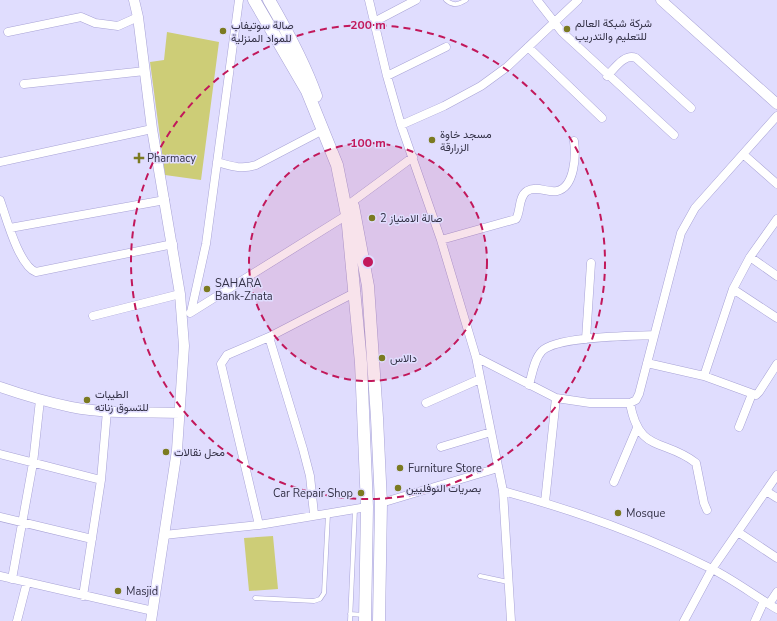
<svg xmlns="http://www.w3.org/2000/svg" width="777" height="621" font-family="'Nunito Sans',Vazirmatn,sans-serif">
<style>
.green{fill:#cdcd77}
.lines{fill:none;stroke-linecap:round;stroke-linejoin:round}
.service-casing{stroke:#a8a3d6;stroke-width:5}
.minor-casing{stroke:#a8a3d6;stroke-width:9}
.tertiary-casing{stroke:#a8a3d6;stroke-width:11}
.primary-casing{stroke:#a8a3d6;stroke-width:13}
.service{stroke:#fff;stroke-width:4}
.minor{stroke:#fff;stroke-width:8}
.tertiary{stroke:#fff;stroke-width:10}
.primary{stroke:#fff;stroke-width:12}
.ring{fill:none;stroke:#c2185b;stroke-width:2;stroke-dasharray:7 5}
.poi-dot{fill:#7b7a21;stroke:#e0ddfe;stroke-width:1.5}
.labels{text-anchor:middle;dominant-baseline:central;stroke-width:3;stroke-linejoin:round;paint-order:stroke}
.poi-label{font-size:11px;fill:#343247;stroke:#e0ddfe;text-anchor:start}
.centre{fill:#c2185b;stroke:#e0ddfe;stroke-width:2}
.ring-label{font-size:12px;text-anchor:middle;font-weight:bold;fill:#c2185b;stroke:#e0ddfe;stroke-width:3;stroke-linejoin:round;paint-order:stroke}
</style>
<rect width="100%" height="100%" fill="#e0ddfe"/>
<path class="green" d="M167,32L219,42L201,180L165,175L150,62L164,60Z
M273,536L278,589L249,591L244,538Z"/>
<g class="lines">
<g class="service-casing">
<path id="service" d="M446,0C453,6 458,5 466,0
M480,576L508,582
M255,598L314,601L320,599L324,593L328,514
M350,614L364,615
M350,621L355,509"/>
</g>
<g class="minor-casing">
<path id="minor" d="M369,0L387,76L401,125L441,240L476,357L503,491L511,621
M537,0L562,32L674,135
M374,22L416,0
M8,32L81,17L95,23L118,26L138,17
M528,47L602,118
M387,76L446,47
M607,76C615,68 625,53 636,58L691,108
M24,84L145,71
M401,125L444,106L481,86L507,67L578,0
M743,154L777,184
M0,162L152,129
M217,162C231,166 241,170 256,165L323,130
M0,200C6,217 19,266 36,272L173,244
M352,202L413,157
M10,228L165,200
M441,240L516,219C521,211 518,197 527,191C537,185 547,193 557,191C575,187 576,155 574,141
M750,257L777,276
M733,289L777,318
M191,312L206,244L239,0
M190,313L347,215
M93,316L180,294
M269,337L303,449L310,476L314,514
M586,339L591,263
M476,357L556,398L590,403H630L636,400L639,394L681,233L695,208L777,116
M647,363L704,376L756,395L759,392L777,364
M704,376L733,289L750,257L777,219
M529,385C532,375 534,359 542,351C556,336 632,336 654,335
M426,403L480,379
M630,403C639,454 664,438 696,463L704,503L707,510
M739,427L752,394
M441,447L491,432
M0,454L101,480
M614,482L637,428
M503,491C574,510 646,536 712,569C734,580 755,596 777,609
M766,491L777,498
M545,502L556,398
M381,503L498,468
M0,517L92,539
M259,525L221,364L227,355L269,337L356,292
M738,532L777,558
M164,535L259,525L367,507
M0,576L153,611
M12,579L33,463L40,400
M83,596L101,480L107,411
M769,604L777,592
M17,621L27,582
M684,621L712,569L777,475
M755,621L764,601"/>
</g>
<g class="tertiary-casing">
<path id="tertiary" d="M134,0L138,17L152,129L180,294L184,346L177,450L151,621
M661,0L777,104
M0,387C23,395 47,402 71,407C106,414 144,412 180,413"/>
</g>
<g class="primary-casing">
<path id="primary" d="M254,0L307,91L337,165L347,215L361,363L367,507L365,621
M269,0C287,31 304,62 316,96
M353,206L368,286L377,418L381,503L379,621"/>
</g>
<use href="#service" class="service"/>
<use href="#minor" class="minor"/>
<use href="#tertiary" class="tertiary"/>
<use href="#primary" class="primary"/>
</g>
<circle cx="368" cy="262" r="119" fill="#c2185b" fill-opacity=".12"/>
<g class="ring">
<circle cx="368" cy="262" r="119"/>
<circle cx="368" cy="262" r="237"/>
</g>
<g class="poi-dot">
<circle cx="567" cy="29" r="4"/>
<circle cx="223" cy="31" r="4"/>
<circle cx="432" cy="140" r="4"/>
<path d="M137 152h4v4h4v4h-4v4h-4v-4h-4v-4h4z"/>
<circle cx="372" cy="218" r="4"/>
<circle cx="207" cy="289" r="4"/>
<circle cx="382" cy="358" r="4"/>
<circle cx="87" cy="400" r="4"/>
<circle cx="166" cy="452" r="4"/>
<circle cx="400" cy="468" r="4"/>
<circle cx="398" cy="488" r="4"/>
<circle cx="361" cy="493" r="4"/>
<circle cx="618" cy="513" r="4"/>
<circle cx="118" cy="591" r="4"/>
</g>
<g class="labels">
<g class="poi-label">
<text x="575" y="23">شركة شبكة العالم<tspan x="575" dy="13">للتعليم والتدريب</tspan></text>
<text x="231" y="25">صالة سوتيفاب<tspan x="231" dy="13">للمواد المنزلية</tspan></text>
<text x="440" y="134">مسجد خاوة<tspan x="440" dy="13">الزرارقة</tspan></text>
<text x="147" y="158">Pharmacy</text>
<text x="380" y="218">صالة الامتياز 2</text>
<text x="215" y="283">SAHARA<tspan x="215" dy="13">Bank-Znata</tspan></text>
<text x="390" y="358">دالاس</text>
<text x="95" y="394">الطيبات<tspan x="95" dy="13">للتسوق زناته</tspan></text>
<text x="174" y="452">محل نقالات</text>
<text x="408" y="468">Furniture Store</text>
<text x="406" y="488">بصريات النوفليين</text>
<text x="353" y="493" text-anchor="end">Car Repair Shop</text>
<text x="626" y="513">Mosque</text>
<text x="126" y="591">Masjid</text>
</g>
</g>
<circle cx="368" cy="262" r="6" class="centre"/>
<g class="ring-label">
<text x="368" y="29">200 m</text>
<text x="368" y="147">100 m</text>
</g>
</svg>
